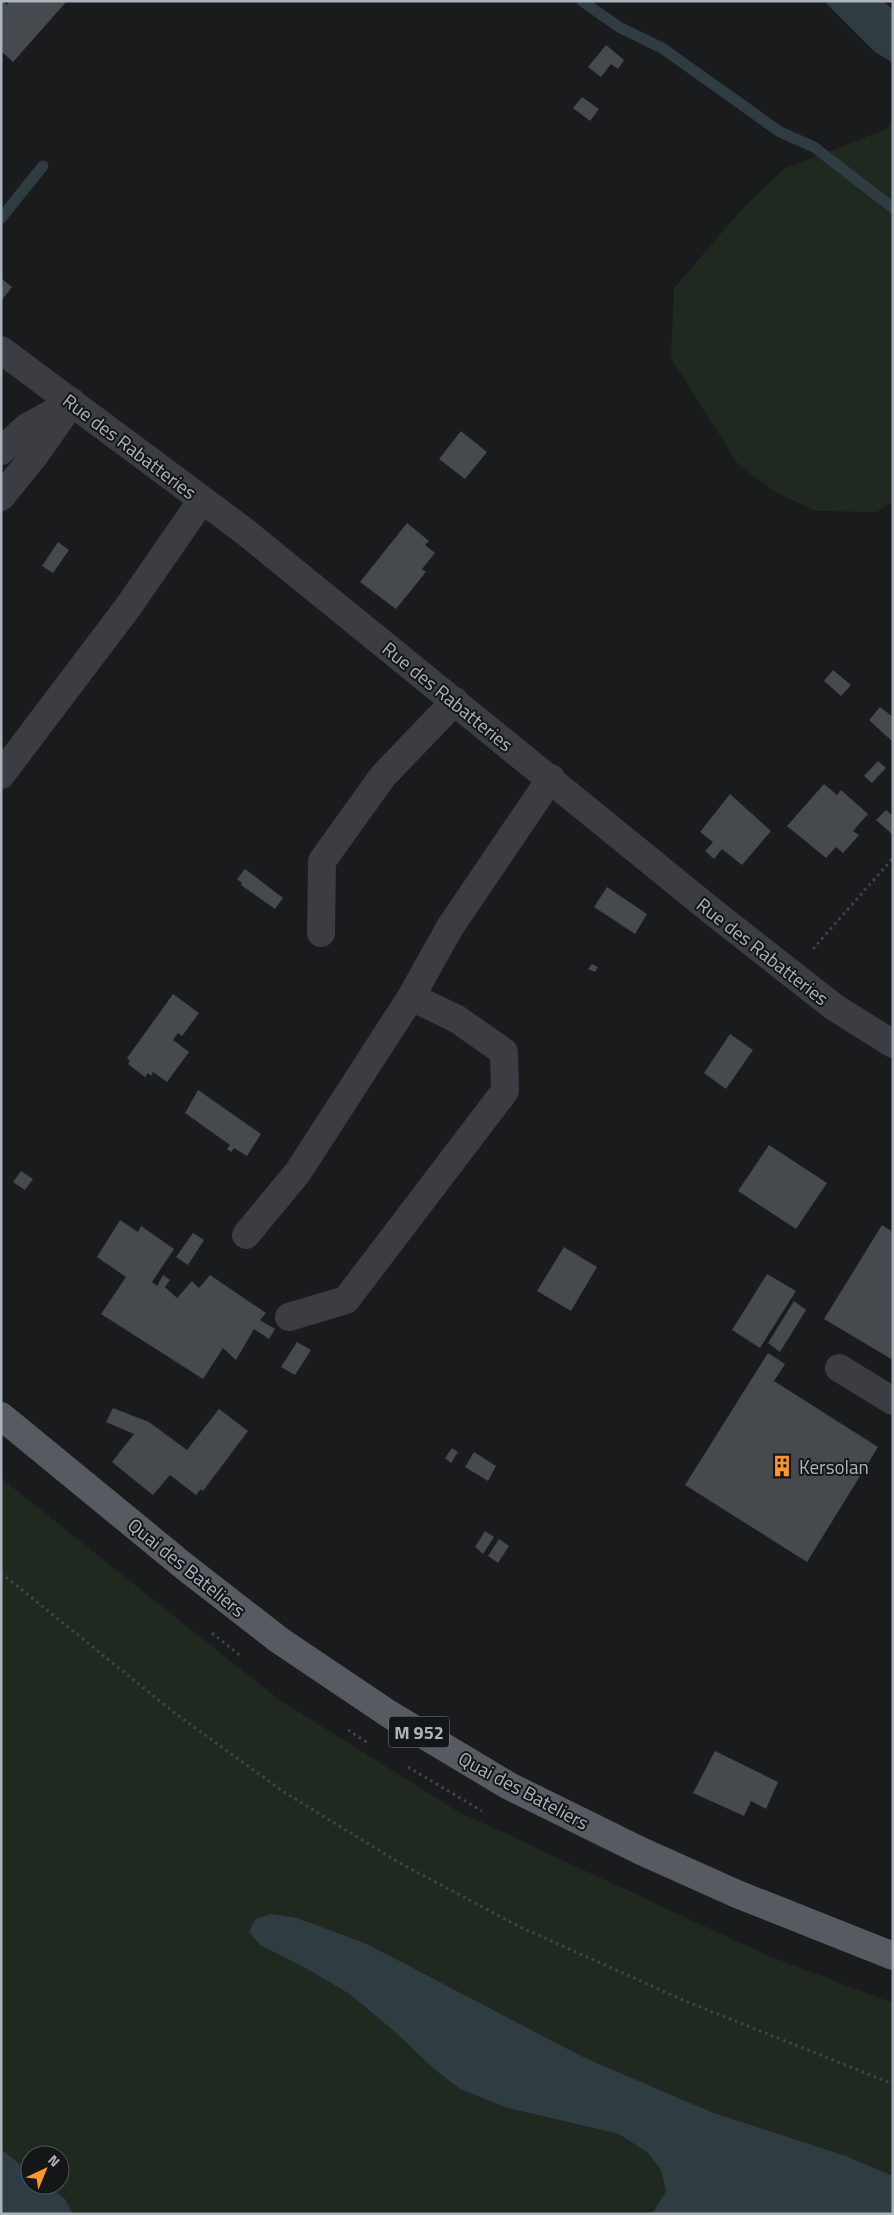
<svg xmlns="http://www.w3.org/2000/svg" width="894" height="2215" font-family="'Titillium Web',sans-serif">
<style>
.green{fill:#202920}
.water{fill:#2f3d42}
.lines{fill:none;stroke-linecap:round;stroke-linejoin:round}
.stream{stroke:#2f3d42;stroke-width:11}
.building{fill:#46494d}
.path{stroke:#414549;stroke-width:3;stroke-dasharray:2.5 4;stroke-linecap:butt}
.minor{stroke:#3b3d42;stroke-width:28}
.major{stroke:#575b61;stroke-width:28}
.labels{text-anchor:middle;dominant-baseline:central;stroke-width:4;stroke-linejoin:round;paint-order:stroke}
.shield{fill:#151618;stroke:#7f858c;stroke-width:1}
.shield-label{font-size:18px;font-weight:bold;fill:#acb4bd}
.street-label{font-size:19px;fill:#acb4bd;stroke:#151618}
.poi-label{font-size:19px;fill:#acb4bd;stroke:#151618;text-anchor:start}
</style>
<rect width="100%" height="100%" fill="#1a1b1d"/>
<path class="green" d="M893,123V501L877,512L816,511L774,491L738,464L671,358L674,288L744,207L784,169L884,130Z
M1,1478L278,1699L459,1812L766,1955L893,2003V2176L846,2156L711,2112L583,2057L367,1944L255,1919L249,1932L260,1945L309,1970L351,1995L396,2033L433,2068L508,2108L619,2134L648,2153L661,2170L666,2191L652,2214H73L65,2199L47,2185H60V2155H30V2172L1,2149Z"/>
<path class="water" d="M824,1H883L893,10V63L875,52Z
M271,1914L297,1918L367,1944L583,2057L711,2112L846,2156L893,2176V2214H652L666,2191L661,2170L648,2153L619,2134L508,2108L460,2089L433,2068L396,2033L351,1995L309,1970L260,1945L249,1932L255,1919Z
M1,2149L30,2172V2185H47L65,2199L73,2214H1Z"/>
<g class="lines">
<path class="stream" d="M582,1L619,27L662,48L780,132L814,147L893,208
M1,218L43,166"/>
</g>
<path class="building" d="M3,1L7,5L9,1H67L13,62L1,51V3Z
M606,45L624,60L618,69L611,64L601,77L588,67Z
M582,97L599,109L590,121L573,108Z
M1,278L12,287L1,301Z
M461,431L487,452L465,479L439,459Z
M407,523L429,541L425,545L435,553L422,569L426,572L396,609L360,582Z
M58,542L69,550L53,573L42,566Z
M833,670L851,685L841,696L824,681Z
M880,707L893,717V742L869,720Z
M878,761L886,768L872,783L864,776Z
M824,784L837,795L841,790L868,814L853,831L859,835L843,853L836,847L826,858L787,826Z
M730,794L771,831L742,865L722,849L714,859L705,851L713,842L700,832Z
M886,810L893,816V835L876,820Z
M245,869L283,898L275,909L241,885L242,883L237,879Z
M607,887L647,914L635,934L594,907Z
M592,964L598,967L595,972L588,969Z
M173,994L199,1013L182,1036L178,1033L173,1040L189,1052L167,1082L153,1072L151,1076L148,1073L145,1077L128,1064L130,1061L127,1058Z
M730,1034L753,1050L726,1089L704,1073Z
M198,1090L261,1134L247,1156L234,1148L231,1152L227,1149L230,1145L185,1113Z
M769,1145L827,1183L796,1229L738,1191Z
M21,1171L33,1179L25,1190L13,1182Z
M120,1220L138,1232L141,1226L174,1249L152,1282L157,1286L163,1275L170,1280L165,1287L177,1298L192,1281L199,1288L210,1275L266,1313L260,1320L275,1329L269,1339L254,1329L236,1360L223,1348L203,1379L101,1314L126,1277L97,1257Z
M882,1225L893,1232V1360L824,1319Z
M193,1233L204,1240L188,1265L176,1257Z
M564,1247L597,1267L571,1311L537,1291Z
M767,1274L796,1291L760,1348L732,1330Z
M794,1301L806,1310L780,1352L768,1343Z
M297,1342L311,1350L295,1375L281,1367Z
M768,1353L785,1364L774,1381L878,1447L807,1562L685,1485Z
M113,1408L149,1422L187,1450L219,1409L248,1431L203,1491L201,1489L196,1495L170,1475L153,1495L112,1462L134,1434L106,1422Z
M452,1448L458,1452L451,1463L445,1458Z
M474,1452L496,1466L488,1481L465,1467Z
M485,1531L494,1537L483,1554L475,1547Z
M499,1539L509,1546L498,1563L488,1556Z
M715,1751L778,1782L766,1809L751,1801L744,1816L693,1793Z"/>
<g class="lines">
<path class="path" d="M813,949L893,858
M1,1573L176,1714L284,1792L398,1862L518,1926L685,2001L893,2084
M212,1633L242,1657
M348,1730L368,1743
M408,1767L482,1811"/>
<path class="minor" d="M1,350L243,530L713,912L834,1007L893,1044
M1,451L27,427L67,405
M1,497L35,455L72,402
M1,775L128,607L202,500
M321,933L322,861L383,776L455,701
M246,1235L298,1172L411,997
M289,1317L346,1300L505,1091L504,1052L457,1019L411,997L450,927L551,778
M839,1368L893,1401"/>
<path class="major" d="M1,1416L185,1567L279,1640L389,1714L509,1786L641,1851L737,1894L893,1956"/>
</g>
<defs>
<g id="building-bare" transform="scale(1.725)"><path d="M-4-6H4V6H1V3H-1V6H-4ZM-2.5-4.3h1.7v1.8h-1.7ZM.8-4.3h1.7v1.8H.8ZM-2.5-1h1.7V.8h-1.7ZM.8-1h1.7V.8H.8Z" fill="#fd9732" stroke="#151618" stroke-width="2.5" paint-order="stroke"/></g>
</defs>
<g fill-rule="evenodd">
<use href="#building-bare" x="782" y="1466"/>
</g>
<g class="labels">
<rect class="shield" x="389" y="1716.5" width="60" height="31" rx="4"/>
<g class="shield-label">
<text x="419" y="1732">M 952</text>
</g>
<g class="street-label">
<text transform="translate(130 446) rotate(37)">Rue des Rabatteries</text>
<text transform="translate(448 696) rotate(39)">Rue des Rabatteries</text>
<text transform="translate(763 951) rotate(38)">Rue des Rabatteries</text>
<text transform="translate(187 1567) rotate(39)">Quai des Bateliers</text>
<text transform="translate(524 1790) rotate(28)">Quai des Bateliers</text>
</g>
<g class="poi-label">
<text x="799" y="1466">Kersolan</text>
</g>
</g>
<rect width="894" height="2215" fill="none" stroke="#acb4bd" stroke-width="5"/>
<g transform="translate(45 2170) rotate(44)"><circle r="24" fill="#151618" stroke="#51555a"/>
<path d="M0-4L9 19L0 12L-9 19Z" fill="#fd9732"/>
<text y="-8" font-size="14" font-weight="bold" text-anchor="middle" fill="#acb4bd">N</text>
</g>
</svg>
